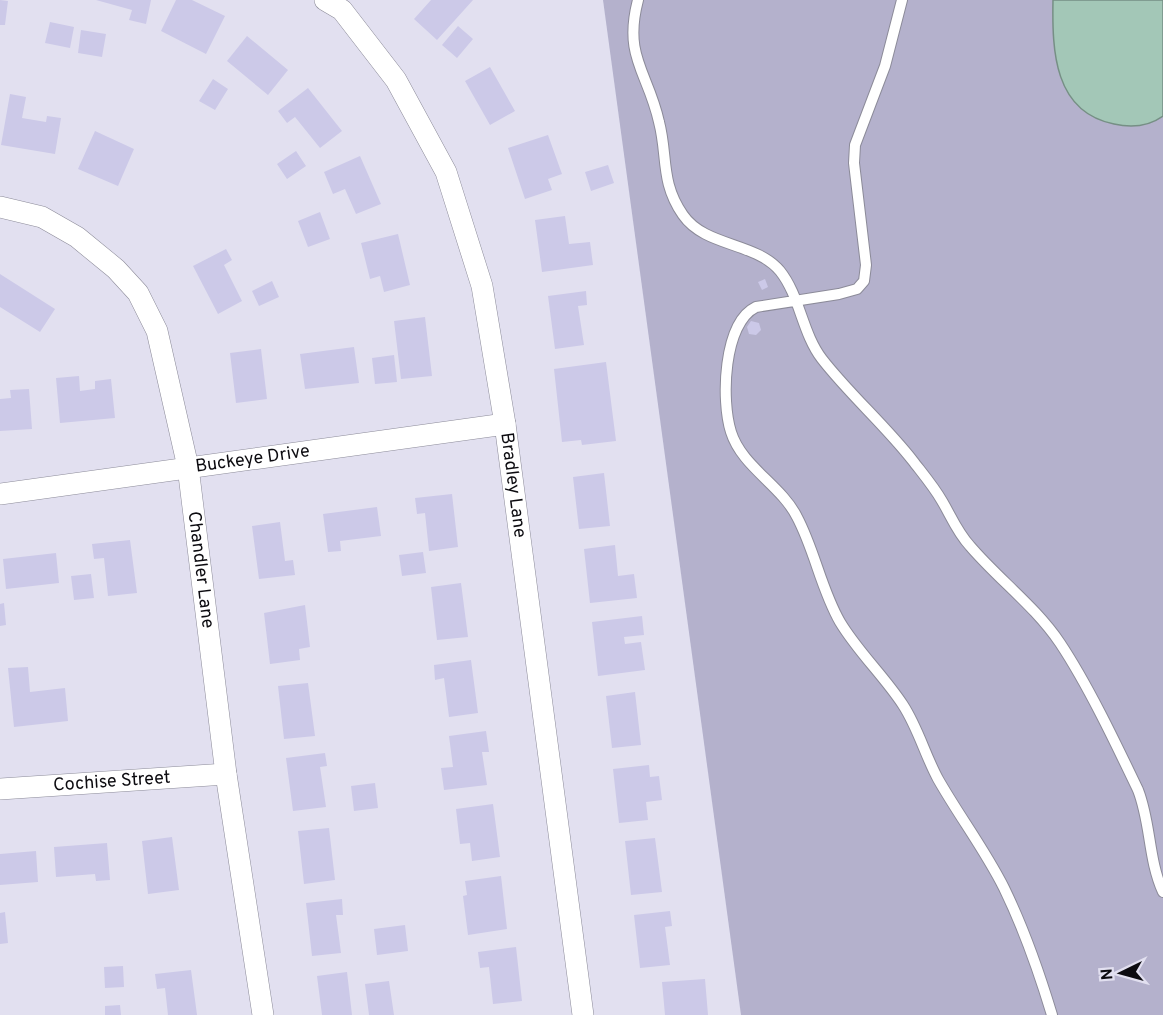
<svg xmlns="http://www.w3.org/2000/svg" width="1163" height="1015" font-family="Overpass,sans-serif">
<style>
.green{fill:#b4b1cc}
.water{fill:#a3c7b7;stroke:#768f85;stroke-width:1.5}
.building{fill:#ccc9e8}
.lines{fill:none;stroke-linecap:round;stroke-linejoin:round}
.lane-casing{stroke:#8c8b99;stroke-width:12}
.street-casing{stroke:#8c8b99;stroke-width:22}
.lane{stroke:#fff;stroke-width:10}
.street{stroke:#fff;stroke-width:21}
.labels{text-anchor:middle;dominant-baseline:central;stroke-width:5;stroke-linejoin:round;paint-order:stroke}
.street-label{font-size:18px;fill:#0c0b10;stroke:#e2e0f0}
</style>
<rect width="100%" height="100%" fill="#e2e0f0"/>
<path class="green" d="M603,0H1163V1015H741Z"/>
<path class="water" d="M1053,0H1163V116C1149,126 1131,128 1114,124C1054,112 1052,51 1053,0Z"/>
<path class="building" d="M0,0L8,1L5,25H0Z
M96,0H151L146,24L129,20L132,10Z
M176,0H192L225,16L206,54L161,31Z
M431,0H473L437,40L414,19Z
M50,22L74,27L70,48L45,43Z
M458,26L473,39L457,58L442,45Z
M81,30L106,34L102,57L78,53Z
M247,36L288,70L268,95L227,61Z
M490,67L515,111L490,125L465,81Z
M213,79L228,89L215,110L199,101Z
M308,88L342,131L320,148L295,117L287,123L278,111Z
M10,94L26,97L22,118L46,122L47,116L61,118L55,154L1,145Z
M95,131L134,149L118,186L78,169Z
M548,135L562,174L548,179L552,190L525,199L508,148Z
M296,151L306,166L287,179L277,164Z
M360,156L381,204L356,214L345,189L333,194L324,172Z
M608,165L614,183L591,191L585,172Z
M320,212L330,239L308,247L298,221Z
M565,216L569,244L590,242L593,265L542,272L535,220Z
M398,234L410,285L384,292L380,276L370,279L361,243Z
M226,249L232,260L224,265L242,301L218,314L193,266Z
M0,274L55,309L40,332L0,307Z
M765,279L768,287L762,290L758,282Z
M272,281L279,297L259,306L252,291Z
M586,291L587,305L578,306L584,345L555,349L548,296Z
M425,317L432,376L401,379L394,321Z
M751,321L759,323L761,330L756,335L749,334L747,327Z
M354,347L359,383L305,389L300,354Z
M261,349L267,399L236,403L230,353Z
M394,355L397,382L375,384L372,358Z
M606,362L616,441L582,445L581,440L562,442L554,369Z
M79,376L80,391L95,389V381L111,379L115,418L60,423L56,378Z
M29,389L32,429L0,431V399L11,398L10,390Z
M604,473L610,526L579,529L573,477Z
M452,494L458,547L429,551L425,513L417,514L415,498Z
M377,507L381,536L340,541L341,551L328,552L323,514Z
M280,522L285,561L293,560L295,575L259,579L252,526Z
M130,540L137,593L108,596L104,558L94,559L92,544Z
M615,545L618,576L634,574L637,598L590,603L584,549Z
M423,552L426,573L402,576L399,555Z
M56,553L59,583L6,589L3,559Z
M91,574L94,598L74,600L71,576Z
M461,583L468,637L437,640L431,587Z
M4,603L6,625L0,626V604Z
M305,605L310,647L299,649L300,660L270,664L264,613Z
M642,616L644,635L624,637L625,644L641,642L645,670L598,676L592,622Z
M471,660L478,713L449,717L444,678L435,680L434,665Z
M28,667L30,692L65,688L68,721L14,727L8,668Z
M308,683L315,736L284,739L278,686Z
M635,692L641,745L612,748L606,696Z
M486,731L489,752H482L487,785L444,790L441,768L453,767L449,736Z
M325,753L327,766L320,767L326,807L293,811L286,758Z
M649,765L650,777L659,776L662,800L646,802L648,820L619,823L613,769Z
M375,783L378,808L354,811L351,786Z
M493,804L500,857L472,861L470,843L460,844L456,809Z
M329,828L335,880L304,884L298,831Z
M172,837L179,890L148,894L142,841Z
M655,838L662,892L631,895L625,841Z
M107,843L110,880L96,881L95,874L56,877L54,847Z
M36,851L38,882L0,885V854Z
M501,876L507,929L468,935L463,896L467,895L465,881Z
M342,899L343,915H336L341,953L312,956L306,903Z
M670,911L672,926L665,927L670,965L640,968L634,915Z
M5,912L8,943L0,944V913Z
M405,925L408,951L377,955L374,929Z
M516,947L522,1001L493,1004L489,967L480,968L478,952Z
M123,966L124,987L105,988L104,967Z
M191,970L197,1015H168L165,988L157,989L155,974Z
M347,972L352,1015H322L317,976Z
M705,979L708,1015H665L662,982Z
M389,981L394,1015H369L365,984Z
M120,1005L121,1015H105V1006Z"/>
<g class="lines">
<g class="lane-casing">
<path id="lane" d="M638,0C623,57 648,72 659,122C668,156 660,182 683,215C705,247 756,242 780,271C800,296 802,333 822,359C850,395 885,425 913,461C923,474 934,487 942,501C951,516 957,532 970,546C999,580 1035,606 1060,643C1088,685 1116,744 1138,790C1151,823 1148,859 1163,892
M902,0L885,66L855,145L854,163L866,265L864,281L857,289L839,294L756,307C723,323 721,401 731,432C742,467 781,485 797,517C815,551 821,589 840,622C858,652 884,676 903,705C918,728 925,755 938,779C959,816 985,850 1004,888C1024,929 1039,972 1052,1015"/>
</g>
<g class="street-casing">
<g id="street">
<path id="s1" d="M325,0L342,10L396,80L446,172L482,286L505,424L583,1015"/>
<path id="s2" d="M0,207L42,217L77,237L116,269L138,293L157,331L188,467L226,774L263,1015"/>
<path id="s3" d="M0,494L505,424"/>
<path id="s4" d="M0,789L226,774"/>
</g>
</g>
<use href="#lane" class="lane"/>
<use href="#street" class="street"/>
</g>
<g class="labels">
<g class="street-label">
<text stroke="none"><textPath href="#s3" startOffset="255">Buckeye Drive</textPath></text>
<text stroke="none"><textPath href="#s1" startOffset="534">Bradley Lane</textPath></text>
<text stroke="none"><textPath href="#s2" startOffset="452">Chandler Lane</textPath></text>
<text stroke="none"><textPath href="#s4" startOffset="112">Cochise Street</textPath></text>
</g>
</g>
<g transform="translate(1121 973) rotate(265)" stroke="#e2e0f0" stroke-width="4.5" paint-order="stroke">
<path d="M0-4.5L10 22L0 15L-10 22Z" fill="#0c0b10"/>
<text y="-9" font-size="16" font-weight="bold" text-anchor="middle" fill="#0c0b10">N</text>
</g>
</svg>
